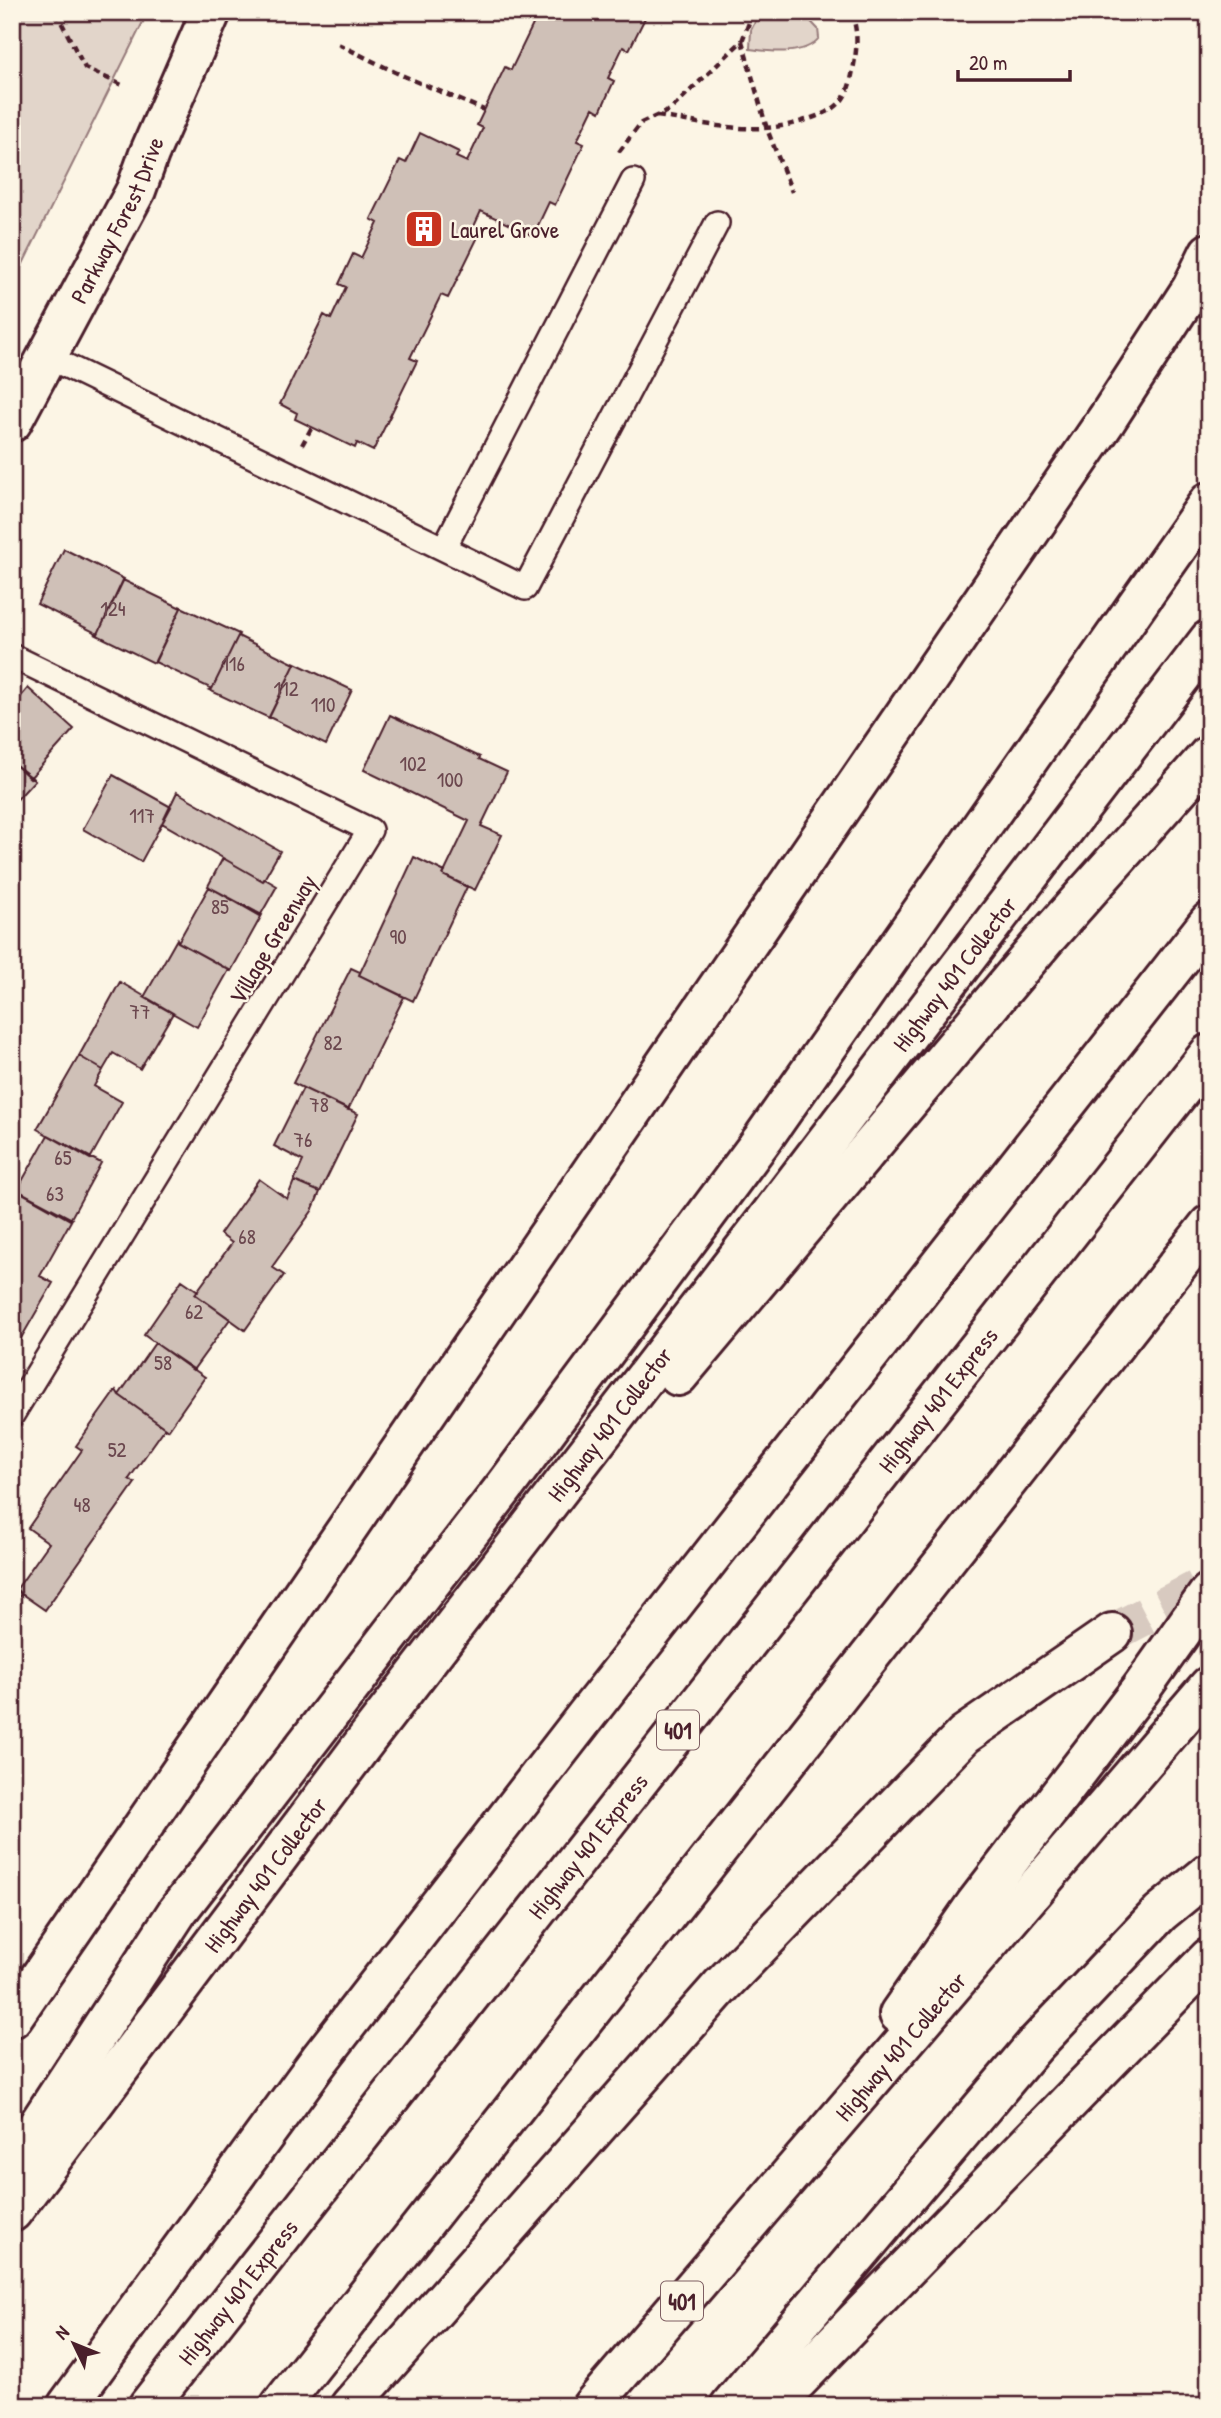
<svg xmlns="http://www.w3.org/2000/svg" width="1221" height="2418" font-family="'Patrick Hand',sans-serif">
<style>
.green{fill:#e2d5ca;stroke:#967a7a;stroke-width:2}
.building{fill:#cfc0b7;stroke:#4a1f2b;stroke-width:2}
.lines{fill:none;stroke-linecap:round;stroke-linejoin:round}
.highway-tunnel{stroke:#d8cac0;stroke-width:38;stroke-dasharray:38 19;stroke-linecap:butt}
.lane-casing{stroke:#4a1f2b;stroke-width:28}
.street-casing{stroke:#4a1f2b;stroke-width:44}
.highway-casing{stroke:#4a1f2b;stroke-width:44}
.path{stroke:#4a1f2b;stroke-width:4.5;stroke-dasharray:7 5;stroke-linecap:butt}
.lane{stroke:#fcf5e5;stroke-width:23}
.street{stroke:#fcf5e5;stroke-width:38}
.highway{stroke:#fcf5e5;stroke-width:38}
.labels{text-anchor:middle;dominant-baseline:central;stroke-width:5;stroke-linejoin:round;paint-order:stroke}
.number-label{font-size:21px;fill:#6b474e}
.shield{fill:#fcf5e5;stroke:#7f5f63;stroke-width:2}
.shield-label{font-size:23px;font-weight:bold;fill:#4a1f2b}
.street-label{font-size:24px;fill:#4a1f2b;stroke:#fcf5e5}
.poi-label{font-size:24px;fill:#4a1f2b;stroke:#fcf5e5;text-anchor:start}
</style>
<rect width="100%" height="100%" fill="#fcf5e5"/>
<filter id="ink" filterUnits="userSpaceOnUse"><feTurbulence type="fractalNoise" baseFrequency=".0143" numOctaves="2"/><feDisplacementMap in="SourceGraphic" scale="14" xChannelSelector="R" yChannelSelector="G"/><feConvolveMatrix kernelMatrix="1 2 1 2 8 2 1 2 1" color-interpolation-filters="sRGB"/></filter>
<g filter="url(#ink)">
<path class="green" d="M12,12H148L12,286Z
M760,12H802L818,29L819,38C805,56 771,52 750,49L751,30Z"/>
<path class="building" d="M539,12H648L629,50L623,47L608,78L614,81L600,112L593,108L577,141L584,144L555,205L549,202L533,236L481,211L470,235L477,239L448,298L441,295L410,358L417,361L373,451L357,443L355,448L295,419L297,413L280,404L324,315L331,319L346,287L339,284L353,254L361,258L378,223L371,219L400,160L406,163L420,133L459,152L456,157L467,162L483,128L477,125L505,67L511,70Z
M64,549L124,579L98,634L37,604Z
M123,580L181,608L154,663L95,634H98Z
M179,606L239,634L212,689L155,662L181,608Z
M238,636L295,664L269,718L209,690L212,689Z
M293,662L352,690L326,745L269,717L295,664Z
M28,688L74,729L30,778L12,762V707Z
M390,715L480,757L479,759L507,772L481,826L502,835L475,890L443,875L469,821L364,770Z
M12,762L35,780L12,805Z
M113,775L171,807L141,862L83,829Z
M177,792L280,851L263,881L162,823Z
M414,857L445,872L443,875L467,887L413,1001L359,975Z
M223,858L263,881L265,879L277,886L260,916L208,886Z
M209,887L262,915L231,971L178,942Z
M177,939L178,942L229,970L197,1027L144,997Z
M351,968L360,972L359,975L404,997L348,1110L293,1083Z
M120,982L173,1013L140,1069L113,1053L103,1070L79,1056Z
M79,1056L103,1070L94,1086L122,1102L90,1159L37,1129Z
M303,1088L358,1114L320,1192L294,1181L303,1161L274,1146Z
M48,1135L101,1163L70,1220L17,1190Z
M259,1179L287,1199L294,1181L320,1192L312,1211L272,1267L284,1275L245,1330L195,1294L232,1243L220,1234Z
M19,1191L72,1219L40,1276L53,1283L20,1340L12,1336V1203Z
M182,1280L198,1291L195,1294L230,1319L193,1370L144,1335Z
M155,1343L205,1377L168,1430L119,1395Z
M116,1390L119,1395L165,1428L129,1479L135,1483L45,1610L16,1590L49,1543L28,1528L82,1450L76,1446Z
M12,1584L21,1594L12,1606Z"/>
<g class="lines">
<path class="highway-tunnel" d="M1112,1633L1209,1583"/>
<g class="lane-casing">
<path id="lane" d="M48,357L525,588L717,223
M444,548L633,181
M12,656L370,830L12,1415"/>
</g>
<g class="street-casing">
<g id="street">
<path id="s1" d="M12,422L136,190L149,154L211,12"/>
</g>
</g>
<g class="highway-casing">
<g id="highway">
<path d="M678,1376L1046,938L1209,755"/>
<path d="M899,2014L975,1905L1141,1689L1209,1593"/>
<path d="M12,2018L1107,419L1192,288L1209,253"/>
<path d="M12,2165L177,1912L506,1485L764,1137L1209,502"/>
<path id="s2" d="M12,2212L366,1740L758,1231L1209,640"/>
<path d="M67,2406L320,2059L585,1717L1209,922"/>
<path id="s3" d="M148,2406L1209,1054"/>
<path d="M280,2406L1209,1225"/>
<path d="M350,2406L721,1986L964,1735L1112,1633"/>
<path id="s4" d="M592,2406L1209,1686"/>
<path d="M730,2406L1034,2046L1160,1913L1209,1873"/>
<path d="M773,2406L1209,1958"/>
</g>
</g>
<path class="path" d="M56,12L85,68L122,85
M742,41L767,129L792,192
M338,44L401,75L484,110
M657,116C708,124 755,137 806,120C836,110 847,104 853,70C857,49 859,32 851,12
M619,152L641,123L670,110L742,41L753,12
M302,445L312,427"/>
<use href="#lane" class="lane"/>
<use href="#street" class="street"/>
<use href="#highway" class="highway"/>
</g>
</g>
<defs>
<g id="building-square" transform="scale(2.0125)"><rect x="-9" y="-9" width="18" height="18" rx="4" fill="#c8321e" stroke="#fcf5e5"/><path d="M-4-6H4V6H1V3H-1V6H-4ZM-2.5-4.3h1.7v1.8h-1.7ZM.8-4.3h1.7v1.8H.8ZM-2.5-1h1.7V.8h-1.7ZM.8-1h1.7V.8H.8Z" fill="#fff"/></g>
</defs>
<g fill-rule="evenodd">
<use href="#building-square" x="424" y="229"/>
</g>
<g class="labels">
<g class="number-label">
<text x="113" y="608">124</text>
<text x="233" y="663">116</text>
<text x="286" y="688">112</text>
<text x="323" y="704">110</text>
<text x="413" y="763">102</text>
<text x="450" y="779">100</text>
<text x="142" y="815">117</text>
<text x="220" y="906">85</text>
<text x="398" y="936">90</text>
<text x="140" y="1011">77</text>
<text x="333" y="1042">82</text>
<text x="319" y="1104">78</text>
<text x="303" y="1139">76</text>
<text x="63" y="1157">65</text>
<text x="55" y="1193">63</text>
<text x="247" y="1236">68</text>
<text x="194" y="1311">62</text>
<text x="163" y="1362">58</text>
<text x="117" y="1449">52</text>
<text x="82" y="1504">48</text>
</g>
<g class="shield">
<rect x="657" y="1710.5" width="42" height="39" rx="5"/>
<rect x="661" y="2281.5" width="42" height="39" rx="5"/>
</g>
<g class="shield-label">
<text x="678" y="1730">401</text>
<text x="682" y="2301">401</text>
</g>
<g class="street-label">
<text stroke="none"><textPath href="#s1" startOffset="228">Parkway Forest Drive</textPath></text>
<text transform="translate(272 939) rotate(-59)">Village Greenway</text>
<text stroke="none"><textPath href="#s2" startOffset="1556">Highway 401 Collector</textPath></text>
<text stroke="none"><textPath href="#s3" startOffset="1279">Highway 401 Express</textPath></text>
<text stroke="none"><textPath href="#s2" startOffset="989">Highway 401 Collector</textPath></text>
<text stroke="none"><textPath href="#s3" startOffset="712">Highway 401 Express</textPath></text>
<text stroke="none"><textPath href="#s2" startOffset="422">Highway 401 Collector</textPath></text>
<text stroke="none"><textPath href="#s4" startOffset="474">Highway 401 Collector</textPath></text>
<text stroke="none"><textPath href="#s3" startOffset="145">Highway 401 Express</textPath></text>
</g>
<g class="poi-label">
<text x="451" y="229">Laurel Grove</text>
</g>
</g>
<rect width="1221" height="2418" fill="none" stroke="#fcf5e5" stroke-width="42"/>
<rect x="21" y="21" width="1179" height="2376" fill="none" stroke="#4a1f2b" stroke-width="2.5" filter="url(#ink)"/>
<g transform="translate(74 2344) rotate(313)" stroke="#fcf5e5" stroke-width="5" paint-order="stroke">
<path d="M0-5L12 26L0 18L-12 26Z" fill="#4a1f2b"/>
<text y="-10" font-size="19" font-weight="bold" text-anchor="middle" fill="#4a1f2b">N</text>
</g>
<path d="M958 70v10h112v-10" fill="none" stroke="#4a1f2b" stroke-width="3.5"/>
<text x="969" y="70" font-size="21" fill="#4a1f2b" stroke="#fcf5e5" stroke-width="5" paint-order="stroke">20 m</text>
</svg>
